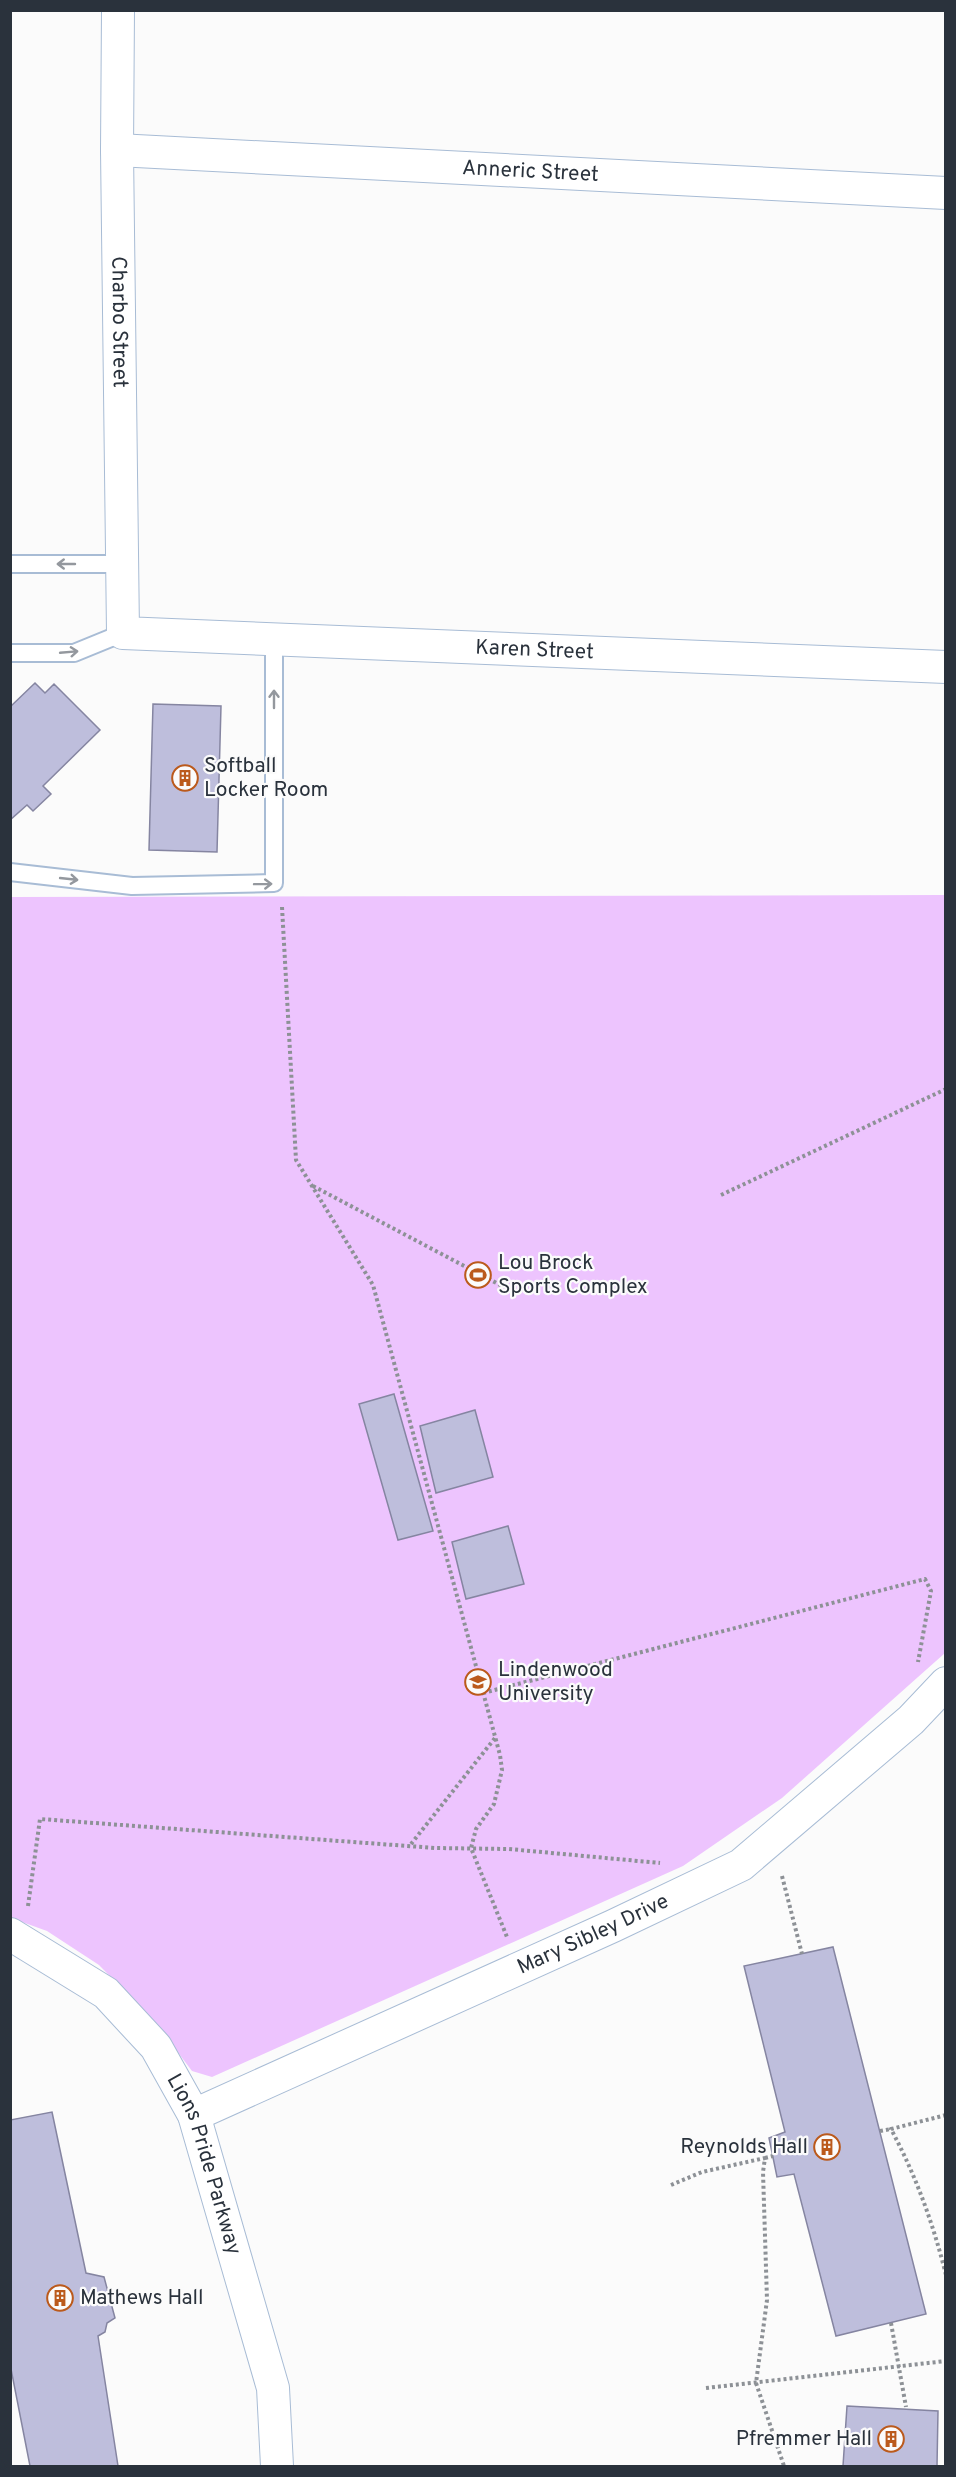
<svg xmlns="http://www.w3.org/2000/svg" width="956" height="2477" font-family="Overpass,sans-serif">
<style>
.green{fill:#edc4fe}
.building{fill:#bebedc;stroke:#8585a1;stroke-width:1.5}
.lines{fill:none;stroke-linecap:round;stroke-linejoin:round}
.lane-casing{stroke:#a8bcd5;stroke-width:20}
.street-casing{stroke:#a8bcd5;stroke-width:34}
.path{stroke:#8d9196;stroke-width:4;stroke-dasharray:3 3;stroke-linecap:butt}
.lane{stroke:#fff;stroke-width:16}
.street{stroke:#fff;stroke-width:32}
.oneway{stroke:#94989e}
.labels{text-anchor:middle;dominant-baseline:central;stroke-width:4.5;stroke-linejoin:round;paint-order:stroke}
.street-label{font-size:21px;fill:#2a323c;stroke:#fbfbfb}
.poi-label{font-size:21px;fill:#2a323c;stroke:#fbfbfb;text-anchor:start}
</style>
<rect width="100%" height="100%" fill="#fbfbfb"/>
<path class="green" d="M945,895V1653L782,1798L683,1866L212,2077L192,2071L154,2021L99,1965L47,1931L11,1918V897Z"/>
<path class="building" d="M35,683L45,693L54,684L100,730L43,786L51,794L33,811L27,805L10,820V707Z
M153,704L221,706L217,852L149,850Z
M394,1394L433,1531L398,1540L359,1404Z
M475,1410L493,1477L436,1493L420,1426Z
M508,1526L524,1584L466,1599L452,1542Z
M833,1947L926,2314L836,2336L794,2174L777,2177L769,2138L785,2132L744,1966Z
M52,2112L86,2273L104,2277L115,2318L107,2323L105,2332L98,2336L118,2466H30L10,2364V2120Z
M847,2406L938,2411L937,2466H843Z"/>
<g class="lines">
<g class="lane-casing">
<path id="lane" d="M10,564H122
M10,653H74L123,633
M10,872L132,886L274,883V639"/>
</g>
<g class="street-casing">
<g id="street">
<path id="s1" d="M118,10L117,150L123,633L946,667"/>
<path id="s2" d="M117,150L946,193"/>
<path id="s3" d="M10,1934L106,1993L156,2047L194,2115L273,2388L277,2466"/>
<path id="s4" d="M194,2115L613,1926L741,1865L911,1720L946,1683"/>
</g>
</g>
<path class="path" d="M282,907L296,1160L373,1285L500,1755L502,1770L494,1804L476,1829L471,1848L507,1937
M313,1186L504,1287
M721,1195L946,1089
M483,1693L925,1579L931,1591L918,1662
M411,1844L495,1738
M782,1876L802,1954
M28,1906L40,1819L435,1848L509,1849L660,1863
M946,2115L891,2129C916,2176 933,2223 946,2275
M880,2131L891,2129
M765,2158L773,2156
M671,2185L702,2172L765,2158L763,2172L767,2300L756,2383L784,2466
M891,2323L906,2407
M706,2388L946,2361"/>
<use href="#lane" class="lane"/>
<use href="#street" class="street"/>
</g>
<defs><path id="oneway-shaft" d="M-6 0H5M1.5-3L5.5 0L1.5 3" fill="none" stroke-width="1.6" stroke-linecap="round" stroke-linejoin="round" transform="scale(1.5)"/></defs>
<g class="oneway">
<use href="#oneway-shaft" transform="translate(66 564) rotate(180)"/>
<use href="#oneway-shaft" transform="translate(69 652) rotate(-5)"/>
<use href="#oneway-shaft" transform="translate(274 699) rotate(-90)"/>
<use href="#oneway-shaft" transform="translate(69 879) rotate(6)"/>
<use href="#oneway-shaft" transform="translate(263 884) rotate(-1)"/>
</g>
<defs>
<g id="building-ring" transform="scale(1.35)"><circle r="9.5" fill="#fbfbfb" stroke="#bb5a1c" stroke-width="1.5"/><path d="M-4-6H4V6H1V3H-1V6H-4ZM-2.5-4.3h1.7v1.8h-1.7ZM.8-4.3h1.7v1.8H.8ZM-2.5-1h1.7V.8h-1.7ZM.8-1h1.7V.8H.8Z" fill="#bb5a1c"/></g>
<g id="stadium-ring" transform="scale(1.35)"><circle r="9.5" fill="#fbfbfb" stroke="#bb5a1c" stroke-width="1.5"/><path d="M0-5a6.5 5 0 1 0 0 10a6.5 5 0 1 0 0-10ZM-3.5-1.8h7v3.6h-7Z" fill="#bb5a1c"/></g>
<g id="university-ring" transform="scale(1.35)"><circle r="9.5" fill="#fbfbfb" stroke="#bb5a1c" stroke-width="1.5"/><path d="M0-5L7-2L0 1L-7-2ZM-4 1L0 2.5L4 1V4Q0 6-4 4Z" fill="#bb5a1c"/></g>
</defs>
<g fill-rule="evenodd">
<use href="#building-ring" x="185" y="778"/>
<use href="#stadium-ring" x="478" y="1275"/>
<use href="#university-ring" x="478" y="1682"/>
<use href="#building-ring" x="827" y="2147"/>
<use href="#building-ring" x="60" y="2298"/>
<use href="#building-ring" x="891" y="2439"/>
</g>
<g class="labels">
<g class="street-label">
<text stroke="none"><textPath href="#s2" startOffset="414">Anneric Street</textPath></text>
<text stroke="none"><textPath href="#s1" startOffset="312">Charbo Street</textPath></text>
<text stroke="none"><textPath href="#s1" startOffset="1035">Karen Street</textPath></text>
<text stroke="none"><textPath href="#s4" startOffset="438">Mary Sibley Drive</textPath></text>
<text stroke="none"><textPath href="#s3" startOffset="314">Lions Pride Parkway</textPath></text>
</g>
<g class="poi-label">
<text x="204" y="766">Softball<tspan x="204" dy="24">Locker Room</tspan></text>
<text x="498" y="1263">Lou Brock<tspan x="498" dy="24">Sports Complex</tspan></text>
<text x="498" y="1670">Lindenwood<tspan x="498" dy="24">University</tspan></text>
<text x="808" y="2147" text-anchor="end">Reynolds Hall</text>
<text x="80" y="2298">Mathews Hall</text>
<text x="872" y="2439" text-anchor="end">Pfremmer Hall</text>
</g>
</g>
<rect width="956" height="2477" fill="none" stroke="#2a323c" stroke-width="24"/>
</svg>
